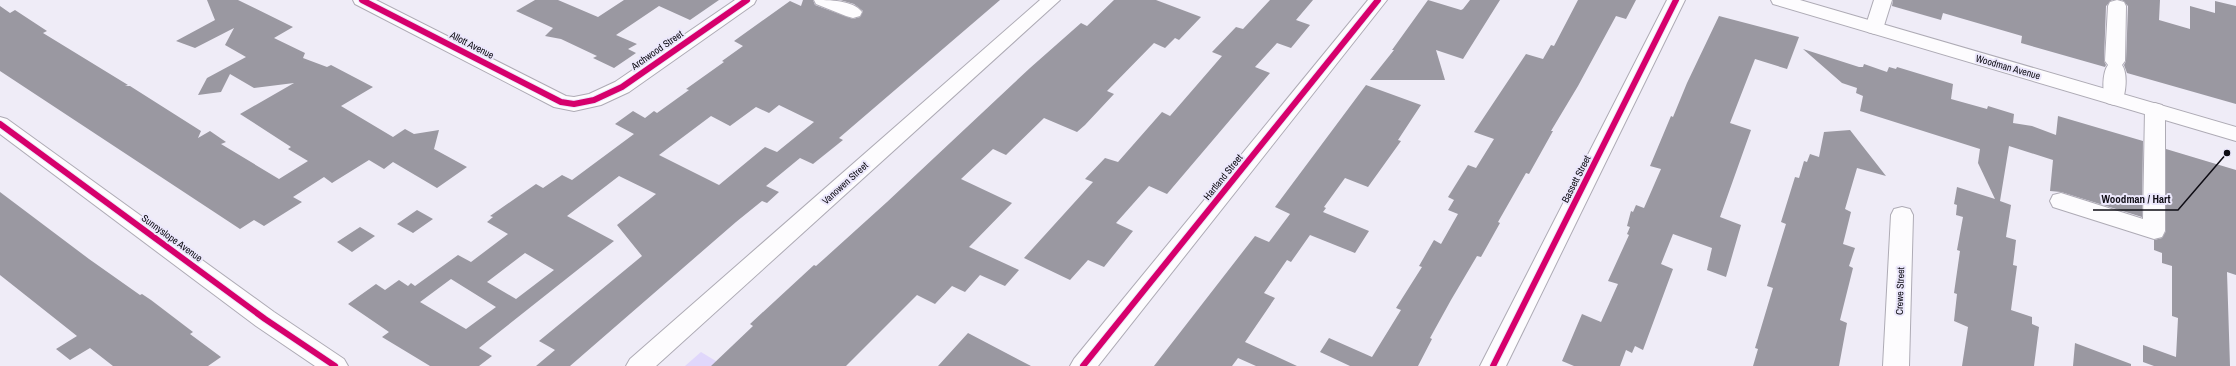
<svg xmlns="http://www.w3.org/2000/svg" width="2236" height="366" font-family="'Archivo Narrow',sans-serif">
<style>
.green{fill:#e0d7fb}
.building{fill:#9a98a1;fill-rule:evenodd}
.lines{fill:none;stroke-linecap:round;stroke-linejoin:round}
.minor-casing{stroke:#aeabb5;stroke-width:2}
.major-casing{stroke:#aeabb5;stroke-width:2}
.minor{fill:#fdfcfe;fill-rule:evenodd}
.major{fill:#fdfcfe;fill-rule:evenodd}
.cycleway-casing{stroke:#ece8fc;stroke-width:8}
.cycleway{stroke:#d6006c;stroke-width:6}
.labels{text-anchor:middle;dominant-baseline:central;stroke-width:4;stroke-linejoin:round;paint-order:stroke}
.street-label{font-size:10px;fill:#0e0c14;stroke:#ece8fc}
.leader{fill:none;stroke:#0e0c14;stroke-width:1.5}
.callout-dot{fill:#0e0c14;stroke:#ece8fc;stroke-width:1.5}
.callout-label{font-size:11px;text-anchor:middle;font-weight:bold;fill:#0e0c14;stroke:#ece8fc;stroke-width:4;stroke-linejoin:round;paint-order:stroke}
</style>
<rect width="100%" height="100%" fill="#efecf7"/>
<path class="green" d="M701,352L724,366H685Z"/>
<path class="building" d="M207,0H238L293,27L274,38L305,53L303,58L327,67L331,65L373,87L341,106L393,137L405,129L414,134L439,130L434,149L467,167L437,188L393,162L384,169L369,160L332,183L324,177L293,197L302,202L264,226L254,220L240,229L0,71V6L10,13L15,10L47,31L43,33L128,85L125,86H130L201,131L198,138L210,131L226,142L221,144L279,179L308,161L288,149L291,147L240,114L294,83L254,88L230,74L221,92L198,95L207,78L246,57L225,45L234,28L195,48L176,41L215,20Z
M535,0H558L598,17L624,0H719L690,20L659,6L616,35L637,44L628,49L636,53L614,68L593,58L597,56L561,39L545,36L553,28L516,11Z
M803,0H813L815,5L853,19L860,17L863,11L854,4L840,0H1000L839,138L843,140L813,164L800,158L766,186L779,192L767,203L762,201L736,222L570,366H536L555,350L539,341L642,256L617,225L656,194L619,176L567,216L614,241L479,348L492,356L479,366H430L382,337L389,332L348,304L376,284L385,290L399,280L408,286L411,283L415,286L458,255L471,262L508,234L487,222L493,217L490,216L536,184L543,188L562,175L572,180L634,134L615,124L633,111L645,118L654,111L657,113L689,90L686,89L724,62L722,61L743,46L734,41L790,1L801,6ZM779,105L814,122L777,152L765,147L719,185L659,155L711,116L730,126L756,107L769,113ZM525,253L554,270L516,299L487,282ZM451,279L496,307L466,329L420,302Z
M1114,0H1156L1201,17L1179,40L1175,38L1165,48L1154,43L1107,91L1114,94L1085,125L1077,132L1044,118L1006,155L993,149L961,179L1012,203L969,247L1019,270L1005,286L980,275L965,292L952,286L935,304L917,295L846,366H711L753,326L750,324L814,265L816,266L825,258L887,202L1030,68L1081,23L1087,26Z
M1270,0H1313L1296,20L1310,25L1291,48L1277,43L1255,67L1270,73L1167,194L1149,186L1116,223L1133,231L1104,267L1088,260L1070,280L1024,258L1093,182L1085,179L1105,158L1118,162L1162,112L1170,116L1222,56L1212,52L1236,27L1243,29Z
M1428,0L1461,10L1463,9L1470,0H1500L1463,59L1436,50L1445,80H1370L1394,50H1392Z
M1578,0H1636L1626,19L1616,16L1578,86L1551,131H1553L1529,174L1526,173L1498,222L1500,223L1481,257L1477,256L1451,300L1430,338L1432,339L1418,366H1350L1320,352L1329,338L1372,357L1401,310L1396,308L1422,267L1419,266L1434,240L1441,244L1458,214L1448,210L1454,200L1448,197L1468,165L1476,168L1494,139L1474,132L1526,54L1543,59L1551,45L1554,46Z
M1893,0H2112L2106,6L2104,61L2106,65L2105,67L2021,43L2022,36L1943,13L1941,20L1892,6Z
M2122,0H2160L2159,20L2190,29V6L2215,13V1L2236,6V104L2127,73L2124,65L2126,61L2128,6Z
M1719,16L1799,37L1787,69L1755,59L1730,123L1751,130L1720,217L1741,225L1726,277L1707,270L1712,248L1673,234L1661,264L1673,269L1643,350L1635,346L1632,353L1626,350L1620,366H1574L1562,361L1582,314L1601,322L1618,284L1608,281L1629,235L1627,234L1630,227L1627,226L1631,211L1633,212L1636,205L1644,208L1661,169L1650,166L1671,116L1673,117L1687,83Z
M1803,49L1859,67H1863L1864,64L1887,72L1889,67L1896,69L1897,67L1953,84L1951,99L1987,109L1988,106L2014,114L2013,123L2032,126L2056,135L2058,116L2143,141L2142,217L2061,192L2050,191L2053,160L2009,146L2000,201L2011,205L2006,237L2016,240L2013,265L2017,266L2011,310L2032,317V324L2039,327L2034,366H1962L1968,327L1954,321L1957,294L1954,293L1960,251L1957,250L1963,217L1956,215L1957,205L1954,204L1957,187L1995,199L1978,163L1980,149L1860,111L1863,96L1856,93L1857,88L1842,83Z
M1366,85L1421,105L1398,140L1401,141L1368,187L1345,178L1324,207L1326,208L1323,212L1369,231L1355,253L1310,235L1291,262L1287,260L1264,293L1275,298L1245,342L1297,366H1256L1238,358L1232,366H1154L1255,236L1269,242L1290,214L1275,207Z
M1850,130L1886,176L1857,168L1845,209L1851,212L1843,244L1855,248L1849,266L1853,268L1840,320L1847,323L1839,366H1753L1758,349L1755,348L1773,288L1767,286L1786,224L1781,222L1795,177L1799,178L1804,161L1807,162L1810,154L1819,157L1824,132Z
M2166,149L2236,170V275L2227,272L2230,366H2154L2143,362V345L2176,357L2178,318L2172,316V266L2162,263V253L2154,250V240L2162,238L2166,231Z
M0,192L89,259L140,295L142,294L151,300L193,332L190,334L221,357L208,366H113L90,348L70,360L56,349L77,336L0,275Z
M417,210L433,219L413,233L397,224Z
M360,227L375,236L352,252L337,242Z
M968,333L1031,366H938Z
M2075,343L2131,364V366H2073Z"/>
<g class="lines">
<g class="minor-casing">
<path id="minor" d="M353,0H376L566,96L574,97L589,94L615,82L735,0H756L754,4L629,92L601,105L574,111L554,107L355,4Z
M814,0C829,0 853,0 862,12L860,16L853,18L846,16L816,4Z
M1368,0H1387L1098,366H1070L1074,359Z
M1667,0H1685L1506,366H1480Z
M1874,0H1892L1882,32L1875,34L1868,32L1865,28Z
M2117,0L2124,2L2126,6L2125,61L2122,65C2128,73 2126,95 2121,103L2114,105L2107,103C2102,95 2102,73 2108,65L2105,61L2108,6L2110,2Z
M2155,103L2162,105L2165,110V231L2162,237L2154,239L2053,207L2050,201L2053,195L2061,193L2143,219L2145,110L2148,105Z
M0,117L7,119L274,312L344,359L348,366H315L256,326L0,134Z
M1902,207L1910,209L1913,215L1909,366H1883L1891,215L1894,209Z"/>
</g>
<g class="major-casing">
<path id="major" d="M1040,0H1060L656,366H626L630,359Z
M1771,0H1800L2236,127V141L1773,4Z"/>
</g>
<use href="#minor" class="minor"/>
<use href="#major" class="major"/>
<g class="cycleway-casing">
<path id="cycleway" d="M362,0L561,102L574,104L594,100L622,87L747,0
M0,124L265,319L335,366
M1083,366L1378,0
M1493,366L1676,0"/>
</g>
<use href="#cycleway" class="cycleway"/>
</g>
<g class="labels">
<g class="street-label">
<text transform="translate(472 45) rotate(27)">Allott Avenue</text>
<text transform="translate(657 50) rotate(-35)">Archwood Street</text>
<text transform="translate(2008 67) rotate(16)">Woodman Avenue</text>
<text transform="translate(1223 177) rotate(-51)">Hartland Street</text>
<text transform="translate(1576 179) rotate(-63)">Bassett Street</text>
<text transform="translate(845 183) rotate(-42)">Vanowen Street</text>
<text transform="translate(172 238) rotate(36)">Sunnyslope Avenue</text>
<text transform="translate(1900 291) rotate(-88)">Crewe Street</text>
</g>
</g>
<path class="leader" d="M2227 153L2178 210H2093"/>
<circle class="callout-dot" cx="2227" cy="153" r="4"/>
<g class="callout-label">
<text x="2136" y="203">Woodman / Hart</text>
</g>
</svg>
